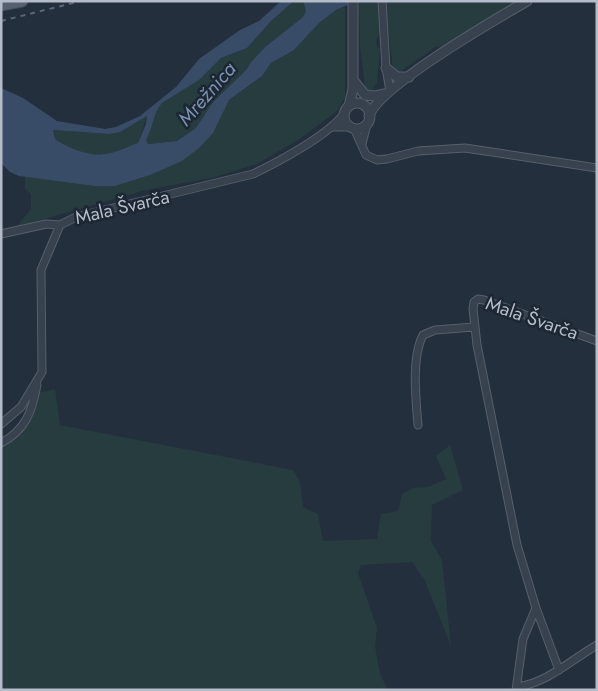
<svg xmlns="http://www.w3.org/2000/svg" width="598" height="691" font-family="Jost,sans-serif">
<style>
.green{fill:#263c3f}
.water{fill:#394c67;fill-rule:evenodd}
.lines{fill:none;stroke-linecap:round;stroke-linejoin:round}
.minor-casing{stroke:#565f6c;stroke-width:9}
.tertiary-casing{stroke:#565f6c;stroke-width:11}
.primary-casing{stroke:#414a57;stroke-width:13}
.minor{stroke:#38414e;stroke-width:7}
.tertiary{stroke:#38414e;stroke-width:9}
.primary{stroke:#56606e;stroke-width:11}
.rail{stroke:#5a6575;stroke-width:2;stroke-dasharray:5 5;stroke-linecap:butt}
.labels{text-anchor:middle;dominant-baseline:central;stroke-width:5;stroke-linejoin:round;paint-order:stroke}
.street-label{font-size:19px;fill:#b4bcc9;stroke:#1d2633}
.water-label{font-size:20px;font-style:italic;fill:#7c92b1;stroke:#1d2633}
</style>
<rect width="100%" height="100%" fill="#242f3e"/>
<path class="green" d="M294,1H303L306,11L303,17L265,47L251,62L247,69L213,102L196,128L177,141L148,144L146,140C153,128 154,111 162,103L199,80L221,58L247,48L271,21Z
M359,1H378C379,12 384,31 376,39L377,47L380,48L377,83L371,92L367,91L365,86L360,48Z
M385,1H521L439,48L437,46L401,71L396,72L393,70Z
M345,7V98L336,112L298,140L257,164L212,178L146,190L16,227L31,209V194L25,189V177L115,186L150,175L212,133L229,100L262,76L271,63L294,50L319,23L336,10Z
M147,116L138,143C127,147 115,153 104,154C89,157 67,147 55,139L53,130L109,134L120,132Z
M55,389L60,425L293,470L300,482L303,507L318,514L323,541L377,539L381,514L398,511L402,494L413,488L428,487L446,479L436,456L450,445L463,490L432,505L431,541L442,560L451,646L424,579L412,562L361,565L358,573L377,628L375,646L380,674L388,690H1V438C19,427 27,414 33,394Z"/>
<path class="water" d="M281,1H294L271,21L247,48L221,58L199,80L162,103C154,111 153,128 146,140L148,144L177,141L196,128L213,102L247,69L251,62L265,47L303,17L306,11L303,1H357L336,10L319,23L294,50L271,63L262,76L229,100L213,133L199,148L182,161L150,175L115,186H95L19,176L10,172L1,163V88L23,98L57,121L105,129L116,127L140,116L176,87L199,59L240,30L259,21ZM147,116L146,124L138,143C127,147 115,153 104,154C89,157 67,147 55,139L53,130L109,134L120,132Z"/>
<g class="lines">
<g class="minor-casing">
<path id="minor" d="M382,1L386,68L390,91
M332,127H351
M354,128L366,155L377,160L387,159L418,151L465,148L597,168
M362,144L367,124
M1,234L46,224L60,225
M1,424L21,407L42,372L41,270L60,225L76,217L253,174C278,162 327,136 344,114
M418,425C416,400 411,358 423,335L435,330L474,327
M1,443C26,430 32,411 37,385
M536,608L559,670
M517,687C547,683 571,660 597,645
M516,690L523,639L536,608L517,545L477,345L473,309L474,302L478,299L484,300L597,341"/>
</g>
<g class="tertiary-casing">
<path id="tertiary" d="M386,68L397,77H409
M353,80L365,95L375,96L385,94
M344 116a13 13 0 1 1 26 0a13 13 0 1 1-26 0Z
M349,106L353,89V1
M369,116C378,87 496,19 527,1"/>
</g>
<g class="primary-casing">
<path id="primary" d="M1,5L22,1"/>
</g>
<use href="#minor" class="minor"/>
<use href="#tertiary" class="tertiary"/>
<use href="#primary" class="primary"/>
<path class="rail" d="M1,21L81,1"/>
</g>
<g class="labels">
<g class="street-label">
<text transform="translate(122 207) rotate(-13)">Mala Švarča</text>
<text transform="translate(532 318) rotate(19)">Mala Švarča</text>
</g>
<g class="water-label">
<text transform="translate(207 94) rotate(-49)">Mrežnica</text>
</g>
</g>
<rect width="598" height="691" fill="none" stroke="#b4bcc9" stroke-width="5"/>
</svg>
